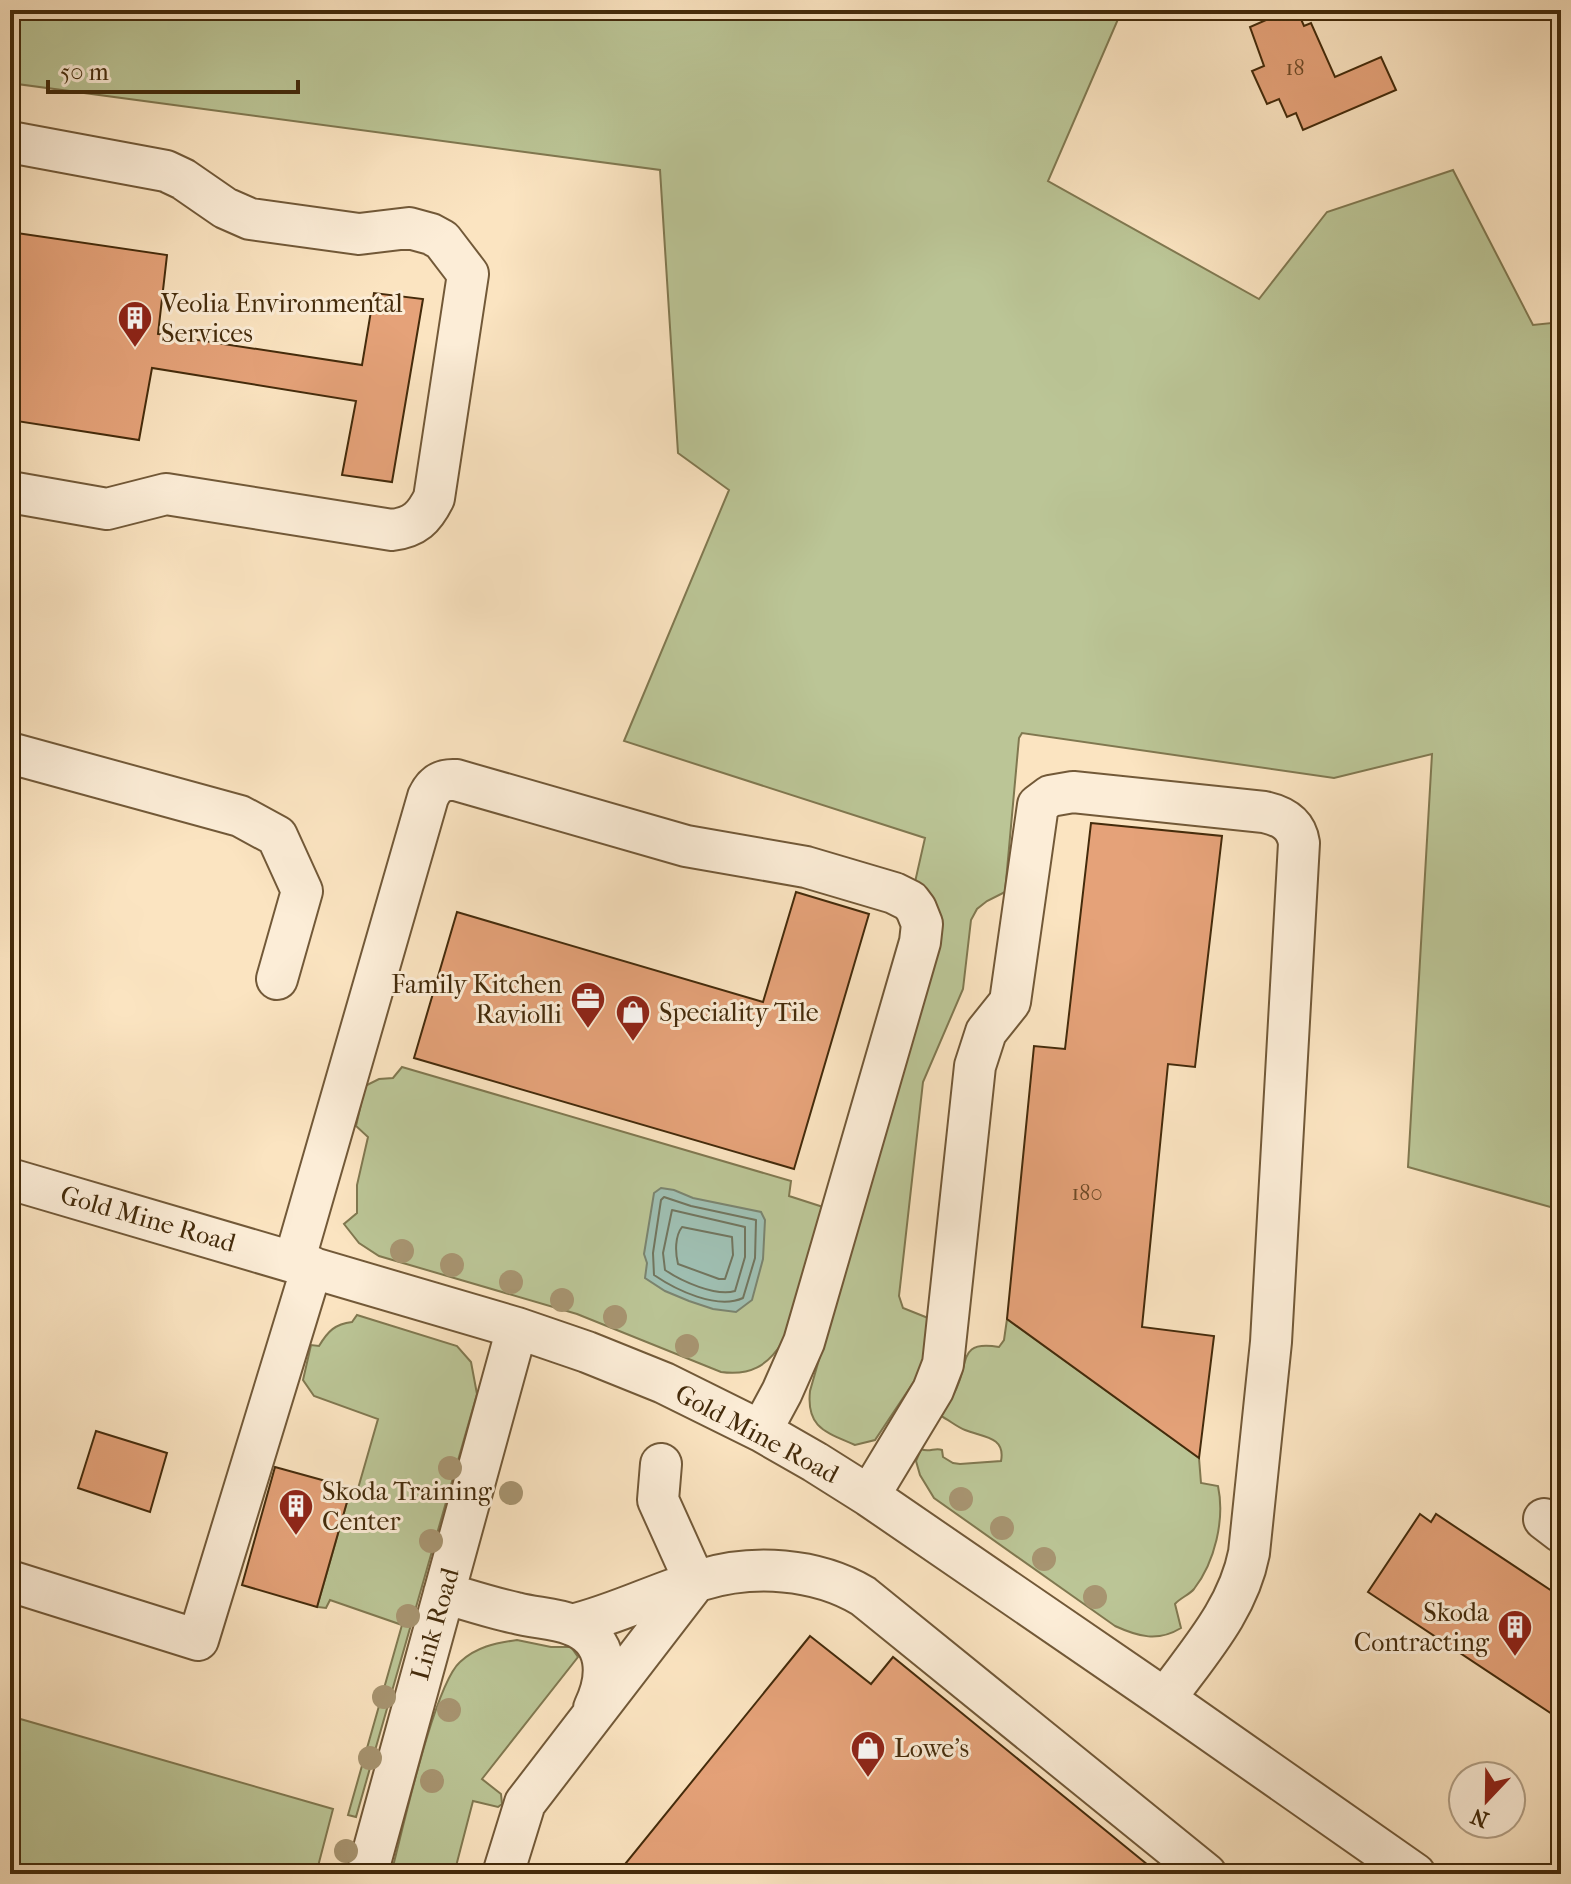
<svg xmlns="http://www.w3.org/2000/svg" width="1571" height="1884" font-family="'IM FELL French Canon',serif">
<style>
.green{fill:#bbc596;stroke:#807850;stroke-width:2}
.water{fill:#9fbfb2;stroke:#7b846f;stroke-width:2}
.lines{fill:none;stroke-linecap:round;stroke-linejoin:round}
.shore{stroke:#72755e;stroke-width:2}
.building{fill:#e5a279;stroke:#442b0b;stroke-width:2}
.minor-casing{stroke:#725938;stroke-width:44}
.minor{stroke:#fcedd7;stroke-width:40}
.tree{fill:#a79470}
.labels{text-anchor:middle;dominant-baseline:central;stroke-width:6;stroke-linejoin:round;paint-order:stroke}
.number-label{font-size:22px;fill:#6c4926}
.poi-label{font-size:26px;fill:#442b0b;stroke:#fcedd7;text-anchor:start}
.street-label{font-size:26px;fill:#442b0b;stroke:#fcedd7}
</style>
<rect width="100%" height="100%" fill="#fbe4c1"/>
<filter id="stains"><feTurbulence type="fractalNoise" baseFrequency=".0025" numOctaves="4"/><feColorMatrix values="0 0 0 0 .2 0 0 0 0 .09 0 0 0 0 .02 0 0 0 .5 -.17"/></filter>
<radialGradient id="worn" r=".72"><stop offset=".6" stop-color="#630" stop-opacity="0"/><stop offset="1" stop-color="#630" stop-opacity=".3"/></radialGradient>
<path class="green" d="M10,10H1122L1048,181L1259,299L1327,212L1453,170L1533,325L1561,322V1210L1408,1167L1432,754L1334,778L1022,733L1019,738L1005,892L987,901L977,909L971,920L963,989L923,1082L899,1296L903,1308L928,1318L923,1368L875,1440L855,1445C826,1432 806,1428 810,1391L942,929L940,919L915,882L925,838L624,741L729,490L678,453L660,170L10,83Z
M402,1067L791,1181L789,1196L823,1207L783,1341C768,1366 750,1376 721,1372L577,1314L379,1256L359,1243L344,1224L357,1213V1185L368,1137L356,1126L365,1086L379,1079L393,1078Z
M357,1315L457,1346L471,1362L477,1394L356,1817L348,1815L402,1625L330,1600L326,1608L317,1607L351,1488L357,1492L378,1419L314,1396L303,1380L311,1345L319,1346C328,1331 335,1324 352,1322Z
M1007,1319L1199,1458L1201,1483L1218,1486C1225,1519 1215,1562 1194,1589C1189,1595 1180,1598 1175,1604L1181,1628C1158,1642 1139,1637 1115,1626L934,1498L920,1475L916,1461L921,1449C929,1453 935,1447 942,1450L943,1457L953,1463L960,1464L1001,1461C1006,1436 982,1437 965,1430C957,1427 949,1420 941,1416C948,1405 955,1394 959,1382C968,1357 962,1341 999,1347L1004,1340Z
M517,1640L551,1647H571L578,1657L482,1779L501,1794L502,1804L498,1807L473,1801L454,1874H391C402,1833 434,1685 460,1662C476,1647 495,1643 517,1640Z
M10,1716L333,1809L316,1874H10Z"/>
<path class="water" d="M661,1188L674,1190L693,1198L761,1212L765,1220L763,1259L752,1300L736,1312L713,1309L689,1301L665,1291L645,1278L647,1263L644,1254L654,1193Z"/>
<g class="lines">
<path class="shore" d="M664,1197L691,1206L756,1220L755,1258L743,1298C717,1310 676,1290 654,1275L653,1253L661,1200Z
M672,1210L745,1227V1257L735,1291C716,1297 681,1281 665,1270L663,1253Z
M682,1227L732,1237L733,1255L725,1279H719L678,1264C675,1252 675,1236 682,1227Z"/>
</g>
<path class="building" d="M1289,10H1297L1304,26L1311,23L1335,77L1381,57L1396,90L1303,130L1296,113L1287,117L1279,99L1267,104L1252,71L1264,66L1250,27Z
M10,232L167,255L158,334L362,365L374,293L423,299L392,482L342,475L356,401L152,368L139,440L10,420Z
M1091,823L1222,836L1195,1067L1168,1064L1142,1327L1214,1336L1199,1458L1007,1319L1034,1046L1065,1049Z
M796,892L869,914L794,1169L414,1058L457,912L763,1002Z
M96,1431L167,1453L150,1512L78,1488Z
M275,1467L351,1488L317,1607L242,1585Z
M1420,1514L1431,1522L1436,1514L1561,1597V1720L1368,1592Z
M810,1636L871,1684L893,1657L1159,1874H617Z"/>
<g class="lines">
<g class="minor-casing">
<path id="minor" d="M10,142L166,171L183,179L225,208L250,219L359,234L409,228L431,234L442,240L468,274L434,498C424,518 415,527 392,530L166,494L107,509L10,492
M10,753L240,816L277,836L302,891L277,979
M10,1179L517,1328L587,1352L664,1383L761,1431L815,1462L869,1496L1165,1699L1415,1874
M294,1262L428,797C434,784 442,779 456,780L686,846L806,867L894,893L910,901L916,909L922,924L920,942L804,1342L782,1392L761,1431
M661,1464L658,1500L695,1582
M869,1496L933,1390L943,1364L975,1066L986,1032L1010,1002L1038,805L1050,796L1073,792L1264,812C1282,816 1296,823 1299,843L1271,1342L1249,1553C1238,1610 1198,1653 1165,1699
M1544,1519L1561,1532
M10,1581L198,1640L312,1267
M444,1593C468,1600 492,1608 516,1613C534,1618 555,1618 572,1625C610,1639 609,1677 594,1708
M572,1625C617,1614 657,1593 701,1580C753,1564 816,1568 863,1596L1206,1874
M367,1874L517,1328
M503,1874L525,1803L695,1582"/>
</g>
<use href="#minor" class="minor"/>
</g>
<g class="tree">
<circle cx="402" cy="1251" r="12"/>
<circle cx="452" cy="1265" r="12"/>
<circle cx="511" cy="1282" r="12"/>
<circle cx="562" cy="1300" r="12"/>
<circle cx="615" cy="1317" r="12"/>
<circle cx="687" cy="1346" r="12"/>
<circle cx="450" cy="1468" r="12"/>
<circle cx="511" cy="1493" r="12"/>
<circle cx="961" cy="1499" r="12"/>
<circle cx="1002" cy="1528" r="12"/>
<circle cx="431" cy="1541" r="12"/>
<circle cx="1044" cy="1559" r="12"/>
<circle cx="1095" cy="1597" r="12"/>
<circle cx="408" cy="1616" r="12"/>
<circle cx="384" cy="1697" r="12"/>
<circle cx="449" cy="1710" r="12"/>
<circle cx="370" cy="1758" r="12"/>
<circle cx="432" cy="1781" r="12"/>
<circle cx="346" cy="1851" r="12"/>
</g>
<defs>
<g id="building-pin" transform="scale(1.8)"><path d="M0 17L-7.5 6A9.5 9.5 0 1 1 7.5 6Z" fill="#8f2418" stroke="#fcedd7"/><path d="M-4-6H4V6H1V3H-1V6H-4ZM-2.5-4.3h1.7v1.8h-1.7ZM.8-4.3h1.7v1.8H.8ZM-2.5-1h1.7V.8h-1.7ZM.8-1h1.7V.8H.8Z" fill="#fff"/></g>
<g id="office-pin" transform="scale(1.8)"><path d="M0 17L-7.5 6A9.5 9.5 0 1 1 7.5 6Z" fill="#8f2418" stroke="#fcedd7"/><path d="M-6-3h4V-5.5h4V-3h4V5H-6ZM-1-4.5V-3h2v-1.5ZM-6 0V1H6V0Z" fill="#fff"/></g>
<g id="shop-pin" transform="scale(1.8)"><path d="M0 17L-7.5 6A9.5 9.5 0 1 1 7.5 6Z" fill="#8f2418" stroke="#fcedd7"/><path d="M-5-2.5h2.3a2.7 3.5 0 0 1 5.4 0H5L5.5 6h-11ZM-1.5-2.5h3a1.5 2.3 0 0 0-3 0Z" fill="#fff"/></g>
</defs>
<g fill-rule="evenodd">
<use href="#building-pin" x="135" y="318"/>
<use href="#office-pin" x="588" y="999"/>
<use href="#shop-pin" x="633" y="1012"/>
<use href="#building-pin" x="296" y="1506"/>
<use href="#building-pin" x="1515" y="1627"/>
<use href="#shop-pin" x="868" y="1748"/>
</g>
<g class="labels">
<g class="number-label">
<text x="1295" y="68">18</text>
<text x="1087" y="1193">180</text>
</g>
<g class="poi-label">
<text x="161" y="303">Veolia Environmental<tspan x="161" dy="30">Services</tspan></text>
<text x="562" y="984" text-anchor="end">Family Kitchen<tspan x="562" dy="30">Raviolli</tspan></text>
<text x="659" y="1012">Speciality Tile</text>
<text x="322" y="1491">Skoda Training<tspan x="322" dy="30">Center</tspan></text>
<text x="1489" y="1612" text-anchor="end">Skoda<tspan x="1489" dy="30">Contracting</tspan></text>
<text x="894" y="1748">Lowe's</text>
</g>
<g class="street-label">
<text transform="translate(148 1219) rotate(16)">Gold Mine Road</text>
<text transform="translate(757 1434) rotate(28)">Gold Mine Road</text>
<text transform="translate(435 1624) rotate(-74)">Link Road</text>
</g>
</g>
<rect width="1571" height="1884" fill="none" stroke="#fbe4c1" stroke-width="40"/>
<rect x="12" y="12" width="1547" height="1860" fill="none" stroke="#442b0b" stroke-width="4"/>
<rect x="20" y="20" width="1531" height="1844" fill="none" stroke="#442b0b" stroke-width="2"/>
<g transform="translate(1487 1800) rotate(202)"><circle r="38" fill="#fcedd7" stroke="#b29f85" stroke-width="2"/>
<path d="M0-6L14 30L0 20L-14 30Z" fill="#8f2418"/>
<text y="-12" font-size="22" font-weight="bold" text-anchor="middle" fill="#442b0b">N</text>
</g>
<path d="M48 80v12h250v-12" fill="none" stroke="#442b0b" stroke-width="4"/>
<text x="60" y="80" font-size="24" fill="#442b0b" stroke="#fcedd7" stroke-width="6" paint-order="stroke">50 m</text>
<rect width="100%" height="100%" filter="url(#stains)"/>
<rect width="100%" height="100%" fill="url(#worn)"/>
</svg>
